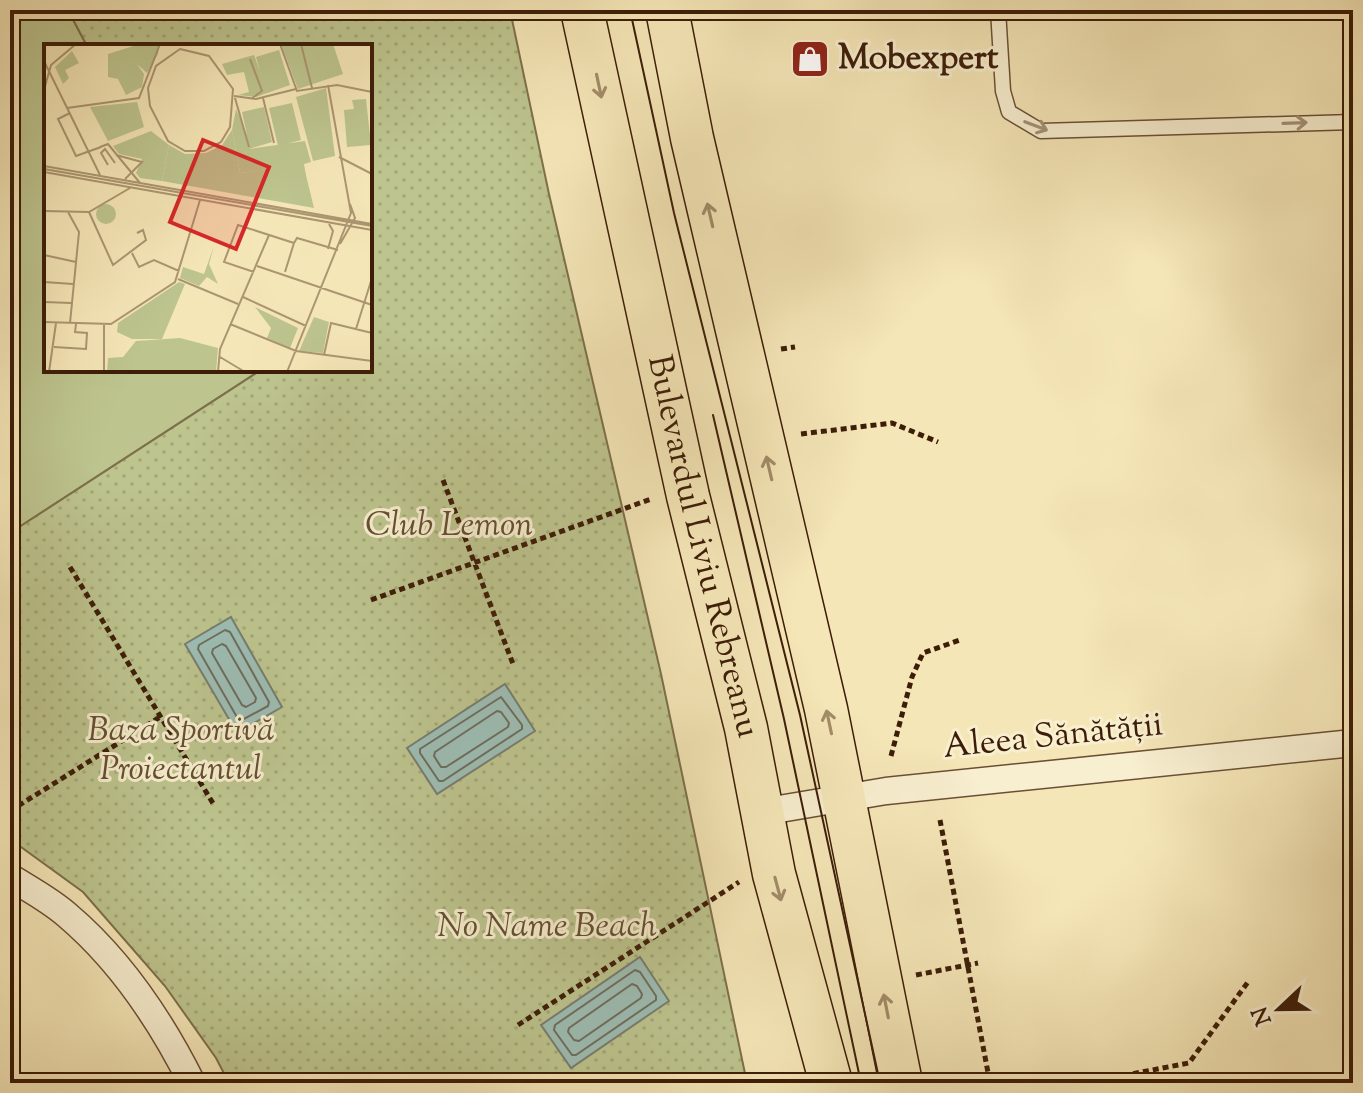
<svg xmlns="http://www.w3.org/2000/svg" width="1363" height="1093" font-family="'Sorts Mill Goudy',serif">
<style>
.grass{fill:#bdc48e;stroke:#7d704b;stroke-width:2}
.park{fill:url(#park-dots);stroke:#7d704b;stroke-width:2}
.water{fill:#9dbeb5;stroke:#777e70;stroke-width:2}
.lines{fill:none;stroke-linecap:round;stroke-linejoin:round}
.shore{stroke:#6d6e5e;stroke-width:2}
.lane-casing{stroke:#6b4f34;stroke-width:17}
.street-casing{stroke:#6b4f34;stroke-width:29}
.primary-casing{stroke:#3d1d08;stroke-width:45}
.path{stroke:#3d1d08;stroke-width:5;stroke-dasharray:6 4;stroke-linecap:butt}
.lane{stroke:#f8efd0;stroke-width:14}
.street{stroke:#f8efd0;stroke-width:26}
.primary{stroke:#f5e6b7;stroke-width:42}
.tram{stroke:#3d1d08;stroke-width:2}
.oneway{stroke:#a28c68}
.oneway2{stroke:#a49076}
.labels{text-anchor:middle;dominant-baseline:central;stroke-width:6;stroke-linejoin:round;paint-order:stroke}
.poi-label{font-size:34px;font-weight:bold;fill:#3d1d08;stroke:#f8efd0;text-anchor:start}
.park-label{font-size:34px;font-style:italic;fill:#634f30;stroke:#f8efd0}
.street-label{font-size:34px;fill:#3d1d08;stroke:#f8efd0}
.inset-road{fill:none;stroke:#ab9671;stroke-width:2}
.view{fill:#d62828;fill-opacity:0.15;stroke:#d62828;stroke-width:4}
.inset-edge{fill:none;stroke:#3d1d08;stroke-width:4}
</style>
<defs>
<pattern id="park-dots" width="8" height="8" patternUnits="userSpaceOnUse" patternTransform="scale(2)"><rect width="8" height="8" fill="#bdc48e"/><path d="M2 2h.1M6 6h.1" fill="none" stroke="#a3a879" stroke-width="1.8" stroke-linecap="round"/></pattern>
</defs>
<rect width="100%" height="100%" fill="#f5e6b7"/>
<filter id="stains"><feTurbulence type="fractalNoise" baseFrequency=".0025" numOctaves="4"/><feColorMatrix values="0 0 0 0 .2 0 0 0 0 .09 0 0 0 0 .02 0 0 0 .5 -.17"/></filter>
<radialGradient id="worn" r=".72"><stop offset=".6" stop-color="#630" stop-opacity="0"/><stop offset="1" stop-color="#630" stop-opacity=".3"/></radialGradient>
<path class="grass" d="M10,10H68L87,46H46V370H261L10,533Z"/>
<path class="park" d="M68,10H510L549,194L661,674L747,1083H229L216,1058L165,986L83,892L10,839V533L261,370H370V46H87Z"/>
<path class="water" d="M231,617L282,707L237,733L185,644Z
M505,684L535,731L437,794L407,748Z
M640,957L669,1001L571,1068L541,1025Z"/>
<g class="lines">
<path class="shore" d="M225,630L230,632L269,702L268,706L242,720L238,719L198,649L199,645Z
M222,644L226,646L256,698L255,702L246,707L242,705L212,653L213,649Z
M501,697L522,725V729L443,781H439L420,753V749Z
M497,711L501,712L509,723L508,727L446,767H441L434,756L435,752Z
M635,970L640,972L656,996V1000L576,1055H572L554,1030L555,1025Z
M632,984L637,986L642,994L641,998L579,1041L574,1040L568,1032L569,1028Z"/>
<g class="lane-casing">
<path id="lane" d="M998,10L1003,91L1009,112L1041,131L1353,122"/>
</g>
<g class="street-casing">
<path id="street" d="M762,812L886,791L1353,743
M10,877C29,889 50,900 67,915C120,960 161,1021 192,1083"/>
</g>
<g class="primary-casing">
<g id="primary">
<path id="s1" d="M582,10L688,496L746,728L774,874L831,1083"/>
<path d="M667,10L692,138L826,709L901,1083"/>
</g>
</g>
<path class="path" d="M781,349L795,347
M801,434L892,423L938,442
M443,480L513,664
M70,567L214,805
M371,600L651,499
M891,756L912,677L923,653L960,640
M10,811L160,717
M940,820L990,1083
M916,975L978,963
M518,1025L739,882
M1084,1083L1189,1063L1248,982"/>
<use href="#lane" class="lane"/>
<use href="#street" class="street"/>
<use href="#primary" class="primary"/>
<path class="tram" d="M630,10L674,213L800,715L880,1083
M713,415L784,719L861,1083"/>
</g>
<defs><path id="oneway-shaft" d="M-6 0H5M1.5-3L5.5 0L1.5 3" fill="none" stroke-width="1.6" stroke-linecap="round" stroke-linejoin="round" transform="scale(2)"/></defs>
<g class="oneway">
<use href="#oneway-shaft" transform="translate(599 86) rotate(78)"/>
<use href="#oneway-shaft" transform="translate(710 215) rotate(-103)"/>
<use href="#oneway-shaft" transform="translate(769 468) rotate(-103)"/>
<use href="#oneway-shaft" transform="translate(829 722) rotate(-102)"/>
<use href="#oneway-shaft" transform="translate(778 889) rotate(75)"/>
<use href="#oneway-shaft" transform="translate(886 1006) rotate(-101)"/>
</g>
<g class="oneway2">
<use href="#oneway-shaft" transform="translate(1295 123) rotate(-2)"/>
<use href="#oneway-shaft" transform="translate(1036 126) rotate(21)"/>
</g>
<defs>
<g id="shop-square" transform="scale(2)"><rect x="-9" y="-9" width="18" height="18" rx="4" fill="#8f2418" stroke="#f8efd0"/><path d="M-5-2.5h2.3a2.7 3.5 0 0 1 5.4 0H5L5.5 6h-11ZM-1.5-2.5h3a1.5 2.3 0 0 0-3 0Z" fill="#fff"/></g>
</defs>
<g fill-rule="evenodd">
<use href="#shop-square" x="810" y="59"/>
</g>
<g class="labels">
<g class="poi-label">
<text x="838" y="59">Mobexpert</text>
</g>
<g class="park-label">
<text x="449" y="526">Club Lemon</text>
<text x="181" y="731">Baza Sportivă<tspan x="181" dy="39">Proiectantul</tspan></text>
<text x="547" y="927">No Name Beach</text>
</g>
<g class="street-label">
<text stroke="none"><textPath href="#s1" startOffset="550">Bulevardul Liviu Rebreanu</textPath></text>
<text transform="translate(1053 737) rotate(-6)">Aleea Sănătății</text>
</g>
</g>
<g transform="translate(44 44)">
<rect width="328" height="328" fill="#f5e6b7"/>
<path d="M96,0H115L114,10L103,29L93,20L100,30L98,43L82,51L74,35L64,33V10ZM237,0H289L299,30L254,45ZM235,6L246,41L212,53L194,51L205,48L200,28L183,31L178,20L210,11L216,27L212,13ZM28,7L35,19L21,26L25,34L19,40L11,23ZM322,55L327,101L303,103L300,66L310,65L308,56ZM248,59L257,96L234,102L225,64ZM220,63L228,98L205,105L261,97L267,118L260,120L262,133L251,121L196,129L188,86L192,65L203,91L198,68ZM107,87L125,101L118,137L96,134L92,129L98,115L75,110L69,102ZM52 170a10 10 0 1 1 20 0a10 10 0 1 1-20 0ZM170,202L165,220L174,240L163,233L155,242L136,234L139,223L160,230ZM135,238L141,240L118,295H88L73,288L74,279ZM211,263L254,284L246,304L223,294L227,284Z" fill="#bdc48e"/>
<path d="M282,44L291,112L269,117L252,53ZM93,58L100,83L64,97L46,63ZM188,86L196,129L259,119L270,164L118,137L125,101L141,110L162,109L178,101ZM270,273L285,278L279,309L255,307ZM136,294L174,304L172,328H63L64,314L79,313L92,297Z" fill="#bdc48e"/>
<path class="inset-road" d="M236,0L253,47L293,41L328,48M257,0L268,44M136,5L165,12L189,45L186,83L177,98L160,107H141L124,97L106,62L104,44L112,22ZM206,15L218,47L207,55M0,17L56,131M0,46L7,21L32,0M190,52L212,55L252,45M191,54L205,103M219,54L230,99M23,64L95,54L116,0M26,69L14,75L32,112L57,103M56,103L64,100L96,139M72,111L98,118L81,135M295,113L328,130M64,121L57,109L61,105L71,119M0,122L328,180M0,125L328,182M0,128L328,186M0,167L45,168L86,144M24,168L35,188L26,279M45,168L69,221L102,196L99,186L93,189M296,200L311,174L306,160M284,205L289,187L285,180M88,209L95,223L110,216L135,227M0,211L32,218M213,222L328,261M210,228L180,218L194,181L250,199L253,194L294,206M241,228L250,199M134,235L194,260M0,238L29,240M199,253L262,282M0,258L27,259M0,278L67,280L131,238L156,156M186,280L252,307L328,317M312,285L328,234M10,303L42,305L43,289L31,288L32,280M280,311L287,279L328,289M176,313L201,328M5,328L12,279M60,328V281M174,328L176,305L225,191M243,328L307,169L284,41"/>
<path class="view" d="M159,96L225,123L192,205L126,178Z"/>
<rect width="328" height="328" class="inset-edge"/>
</g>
<rect width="1363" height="1093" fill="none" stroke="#f5e6b7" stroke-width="40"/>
<rect x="12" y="12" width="1339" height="1069" fill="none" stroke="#3d1d08" stroke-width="4"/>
<rect x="20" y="20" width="1323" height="1053" fill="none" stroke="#3d1d08" stroke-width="2"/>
<g transform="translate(1279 1009) rotate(248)" stroke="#f8efd0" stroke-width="6" paint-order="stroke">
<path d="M0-6L14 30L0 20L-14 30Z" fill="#3d1d08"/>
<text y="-12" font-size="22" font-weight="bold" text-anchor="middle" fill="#3d1d08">N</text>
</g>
<rect width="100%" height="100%" filter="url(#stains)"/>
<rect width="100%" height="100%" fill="url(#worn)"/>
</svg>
